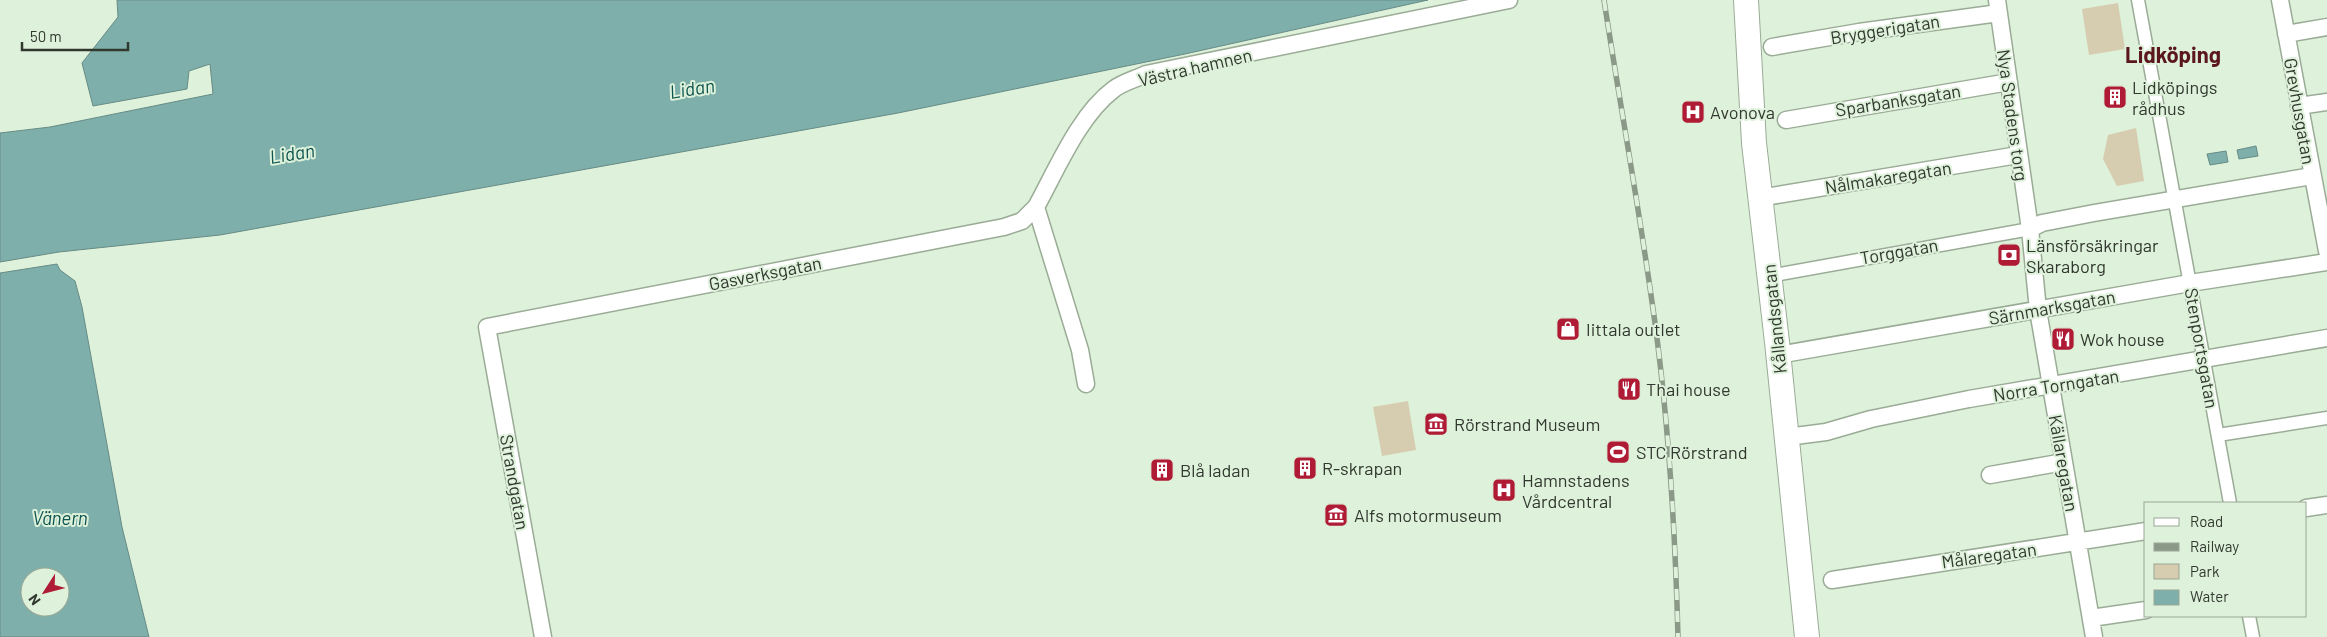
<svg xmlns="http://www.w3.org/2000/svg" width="2327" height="637" font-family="Barlow,sans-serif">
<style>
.green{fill:#d6ccaf}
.water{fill:#7eafaa;stroke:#678b85;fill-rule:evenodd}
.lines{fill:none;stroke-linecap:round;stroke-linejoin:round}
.pedestrian-casing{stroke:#9aac96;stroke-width:15}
.minor-casing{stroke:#9aac96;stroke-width:19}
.secondary-casing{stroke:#9aac96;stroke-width:26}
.pedestrian{stroke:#fff;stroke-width:12}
.minor{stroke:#fff;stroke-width:16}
.secondary{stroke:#fff;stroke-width:24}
.rail-casing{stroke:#8b9988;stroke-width:5.5}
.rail{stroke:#def1da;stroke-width:4;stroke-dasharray:11;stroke-linecap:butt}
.labels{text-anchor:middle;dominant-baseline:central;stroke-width:4;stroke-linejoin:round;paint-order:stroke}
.street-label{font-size:18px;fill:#31382f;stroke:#def1da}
.poi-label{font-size:18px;fill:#31382f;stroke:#def1da;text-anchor:start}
.water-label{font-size:19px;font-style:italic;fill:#0d5450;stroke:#def1da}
.district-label{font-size:22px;font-weight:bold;fill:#5c171e;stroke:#def1da}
</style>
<rect width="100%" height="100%" fill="#def1da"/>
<path class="green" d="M2118,3L2125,49L2089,55L2082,9Z
M2136,128L2144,181L2117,186L2103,159L2108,135Z
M1408,401L1416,450L1382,456L1373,407Z"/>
<path class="water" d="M117,0H1428L1185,54L898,113L220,235L59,252L0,262V133L50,127L213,94L210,64L189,71L187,89L93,106L82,63L118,17Z
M2256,146L2258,156L2239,159L2237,150Z
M2226,151L2228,162L2210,165L2207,154Z
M57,264L60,270L75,281L82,307L122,527L149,637H0V273ZM30,577H60V607H30Z"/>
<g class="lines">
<g class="pedestrian-casing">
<path id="pedestrian" d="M2138,0L2230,503
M1769,276L2030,229
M2218,435L2327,418
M2249,616L2253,637"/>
</g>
<g class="minor-casing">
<path id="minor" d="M1997,0L2030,229L2038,310L2094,637
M2280,0L2327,251
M2286,34L2327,27
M1772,47L1859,32L1999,13
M2299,106L2327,102
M1786,120L2009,82
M1759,198L2018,155
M2030,229L2042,223L2094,213L2312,176
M1778,355L2190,283L2327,262
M1086,384L1080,350L1036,207C1057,169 1079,115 1114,89C1123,82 1136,79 1146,74L1509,0
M1787,437L1826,432L1871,419L1969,399L2327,338
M1990,475L2064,462
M2306,508L2327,505
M1832,580L2146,531
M2091,618L2146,610
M543,637L487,327L1004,227L1022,221L1036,207"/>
</g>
<g class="secondary-casing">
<path id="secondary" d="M1746,0L1754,143L1777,342L1807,637"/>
</g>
<use href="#pedestrian" class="pedestrian"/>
<use href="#minor" class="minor"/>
<use href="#secondary" class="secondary"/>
<g class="rail-casing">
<path id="rail" d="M1604,0C1619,98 1637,196 1651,295C1668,408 1675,522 1678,637"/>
</g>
<use href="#rail" class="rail"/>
</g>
<defs>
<g id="building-square" transform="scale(1.25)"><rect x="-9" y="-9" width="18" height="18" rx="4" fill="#af1b35" stroke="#def1da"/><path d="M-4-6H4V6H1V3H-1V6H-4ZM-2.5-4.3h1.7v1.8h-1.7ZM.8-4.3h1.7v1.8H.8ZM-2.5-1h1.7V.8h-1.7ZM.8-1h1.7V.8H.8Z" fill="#fff"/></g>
<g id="hospital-square" transform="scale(1.25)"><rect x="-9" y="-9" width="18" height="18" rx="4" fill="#af1b35" stroke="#def1da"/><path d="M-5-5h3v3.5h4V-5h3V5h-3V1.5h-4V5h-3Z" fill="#fff"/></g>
<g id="bank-square" transform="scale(1.25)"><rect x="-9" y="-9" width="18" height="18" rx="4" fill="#af1b35" stroke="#def1da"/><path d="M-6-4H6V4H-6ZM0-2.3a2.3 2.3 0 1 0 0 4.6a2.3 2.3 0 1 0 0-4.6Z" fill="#fff"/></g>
<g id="shop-square" transform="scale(1.25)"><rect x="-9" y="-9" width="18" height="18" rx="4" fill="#af1b35" stroke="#def1da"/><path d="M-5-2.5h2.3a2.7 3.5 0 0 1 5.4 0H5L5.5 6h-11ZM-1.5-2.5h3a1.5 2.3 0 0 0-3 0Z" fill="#fff"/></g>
<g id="restaurant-square" transform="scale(1.25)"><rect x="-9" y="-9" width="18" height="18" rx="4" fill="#af1b35" stroke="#def1da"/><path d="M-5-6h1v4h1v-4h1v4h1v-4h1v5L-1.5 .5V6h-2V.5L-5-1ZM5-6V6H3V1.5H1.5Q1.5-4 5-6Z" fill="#fff"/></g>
<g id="museum-square" transform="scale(1.25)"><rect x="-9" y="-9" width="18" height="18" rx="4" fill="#af1b35" stroke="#def1da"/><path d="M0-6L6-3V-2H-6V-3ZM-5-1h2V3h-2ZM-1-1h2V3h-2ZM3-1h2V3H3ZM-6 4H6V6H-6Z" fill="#fff"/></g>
<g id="stadium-square" transform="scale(1.25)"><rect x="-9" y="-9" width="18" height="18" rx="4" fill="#af1b35" stroke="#def1da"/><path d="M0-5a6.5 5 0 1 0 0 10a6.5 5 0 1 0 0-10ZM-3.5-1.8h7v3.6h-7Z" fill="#fff"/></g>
</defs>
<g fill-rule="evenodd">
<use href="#building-square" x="2115" y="97"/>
<use href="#hospital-square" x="1693" y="112"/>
<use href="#bank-square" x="2009" y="255"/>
<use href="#shop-square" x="1568" y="329"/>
<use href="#restaurant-square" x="2063" y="339"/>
<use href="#restaurant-square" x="1629" y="389"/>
<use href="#museum-square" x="1436" y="424"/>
<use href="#stadium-square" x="1618" y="452"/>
<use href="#building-square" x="1305" y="468"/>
<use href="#building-square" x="1162" y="470"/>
<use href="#hospital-square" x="1504" y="490"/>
<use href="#museum-square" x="1336" y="515"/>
</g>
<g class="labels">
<g class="street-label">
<text transform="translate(1885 29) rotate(-9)">Bryggerigatan</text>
<text transform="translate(1195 67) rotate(-13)">Västra hamnen</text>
<text transform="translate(1898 100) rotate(-9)">Sparbanksgatan</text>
<text transform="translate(2300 111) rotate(80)">Grevhusgatan</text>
<text transform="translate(2013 115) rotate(82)">Nya Stadens torg</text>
<text transform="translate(1888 177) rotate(-9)">Nålmakaregatan</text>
<text transform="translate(1899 251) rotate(-10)">Torggatan</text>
<text transform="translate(765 273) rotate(-11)">Gasverksgatan</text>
<text transform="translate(2052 307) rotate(-10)">Särnmarksgatan</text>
<text transform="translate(1774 319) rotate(-96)">Kållandsgatan</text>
<text transform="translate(2202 348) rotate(80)">Stenportsgatan</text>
<text transform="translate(2056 385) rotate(-9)">Norra Torngatan</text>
<text transform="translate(2064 463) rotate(80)">Källaregatan</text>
<text transform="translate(515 482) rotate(80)">Strandgatan</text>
<text transform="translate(1989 555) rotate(-8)">Målaregatan</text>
</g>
<g class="poi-label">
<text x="2132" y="87">Lidköpings<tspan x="2132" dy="21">rådhus</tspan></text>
<text x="1710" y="112">Avonova</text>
<text x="2026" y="245">Länsförsäkringar<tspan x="2026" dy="21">Skaraborg</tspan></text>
<text x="1586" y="329">Iittala outlet</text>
<text x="2080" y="339">Wok house</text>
<text x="1646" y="389">Thai house</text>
<text x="1454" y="424">Rörstrand Museum</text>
<text x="1636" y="452">STC Rörstrand</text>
<text x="1322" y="468">R-skrapan</text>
<text x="1180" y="470">Blå ladan</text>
<text x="1522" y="480">Hamnstadens<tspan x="1522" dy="21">Vårdcentral</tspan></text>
<text x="1354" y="515">Alfs motormuseum</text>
</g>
<g class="water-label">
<text transform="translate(692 88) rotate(-9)">Lidan</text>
<text transform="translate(292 153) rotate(-9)">Lidan</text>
<text x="60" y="517">Vänern</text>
</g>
<g class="district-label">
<text x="2173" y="54">Lidköping</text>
</g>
</g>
<rect x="2144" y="502" width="162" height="115" fill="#def1da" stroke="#99a796"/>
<rect x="2154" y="518" width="25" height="8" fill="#ffffff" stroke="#99a796"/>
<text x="2190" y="527" font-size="15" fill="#31382f">Road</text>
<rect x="2154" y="543" width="25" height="8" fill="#8b9988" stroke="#99a796"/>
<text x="2190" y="552" font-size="15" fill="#31382f">Railway</text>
<rect x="2154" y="564" width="25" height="15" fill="#d6ccaf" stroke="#99a796"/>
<text x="2190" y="577" font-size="15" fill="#31382f">Park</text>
<rect x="2154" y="590" width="25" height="15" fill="#7eafaa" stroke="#99a796"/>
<text x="2190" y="602" font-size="15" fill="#31382f">Water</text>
<g transform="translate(45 592) rotate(234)"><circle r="24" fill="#def1da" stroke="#99a796"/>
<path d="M0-4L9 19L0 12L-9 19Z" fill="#af1b35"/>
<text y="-8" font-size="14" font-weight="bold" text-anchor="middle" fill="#31382f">N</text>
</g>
<path d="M22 42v8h106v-8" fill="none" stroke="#31382f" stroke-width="2.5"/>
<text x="30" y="42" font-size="15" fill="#31382f" stroke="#def1da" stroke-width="4" paint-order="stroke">50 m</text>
</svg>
